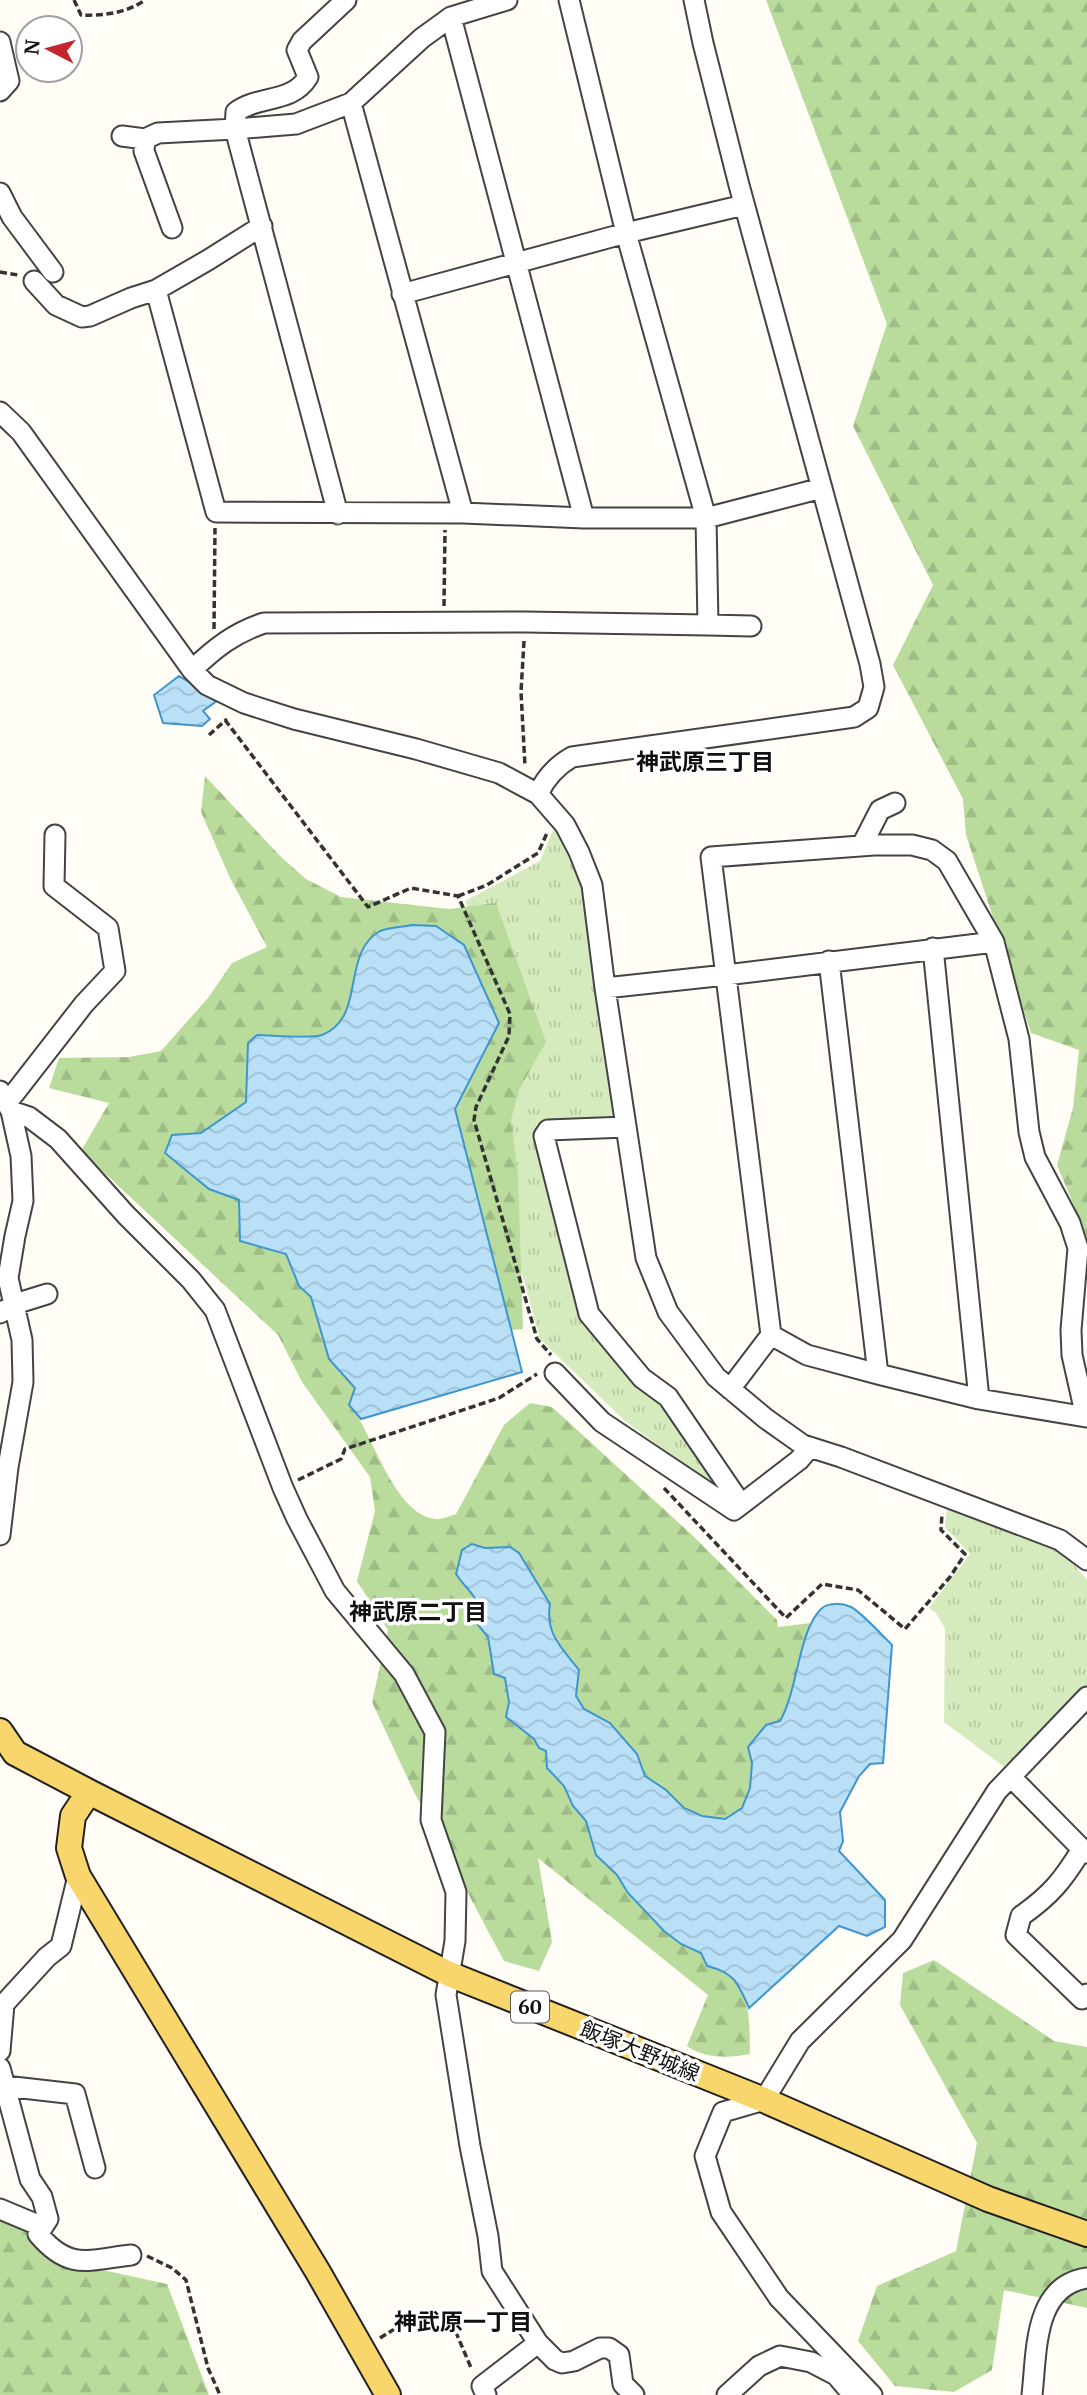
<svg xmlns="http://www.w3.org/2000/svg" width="1087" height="2395" font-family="Merriweather,'Noto Sans JP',serif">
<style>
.grass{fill:url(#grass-tufts)}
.forest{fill:url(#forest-firs)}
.water{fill:url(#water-waves);stroke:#3f96cf;stroke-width:2}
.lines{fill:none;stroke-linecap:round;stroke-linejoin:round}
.minor-casing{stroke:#444;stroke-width:23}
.major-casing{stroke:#222;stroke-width:28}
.path{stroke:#333;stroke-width:3.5;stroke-dasharray:7 3.5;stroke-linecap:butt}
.minor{stroke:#fff;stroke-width:19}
.major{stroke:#f9d66b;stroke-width:24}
.labels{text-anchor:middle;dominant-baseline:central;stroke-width:7;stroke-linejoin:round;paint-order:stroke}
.shield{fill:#fff;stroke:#585858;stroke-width:2}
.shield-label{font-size:19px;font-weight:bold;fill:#111}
.street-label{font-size:21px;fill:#111;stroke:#fff}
.neighbourhood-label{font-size:23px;font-weight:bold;fill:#111;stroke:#fff}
</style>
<defs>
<pattern id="grass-tufts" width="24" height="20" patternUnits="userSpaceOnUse" patternTransform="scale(1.75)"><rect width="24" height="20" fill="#d5ebbd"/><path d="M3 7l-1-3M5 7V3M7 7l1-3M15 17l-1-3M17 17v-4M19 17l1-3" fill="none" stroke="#b6c8a1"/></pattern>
<pattern id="forest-firs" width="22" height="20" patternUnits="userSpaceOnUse" patternTransform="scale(1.75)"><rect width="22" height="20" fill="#b9dc9c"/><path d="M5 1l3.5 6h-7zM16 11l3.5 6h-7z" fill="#9ebc85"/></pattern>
<pattern id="water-waves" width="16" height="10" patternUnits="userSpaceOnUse" patternTransform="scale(1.75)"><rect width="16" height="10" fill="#b9e0f7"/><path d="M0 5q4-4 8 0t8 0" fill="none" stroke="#9ebfd3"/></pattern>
</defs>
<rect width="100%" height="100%" fill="#fffdf5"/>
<path class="grass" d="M554,828L582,886L613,1115L609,1118L536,1124L548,1188L583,1315L665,1405L732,1499L625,1421L540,1339L478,1114L515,1016L465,901L540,861Z
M947,1509L1056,1548L1068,1558L1087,1580V1686L1081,1696L1007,1769L944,1722L945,1629L936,1613L929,1608L970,1554L945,1527Z"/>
<path class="forest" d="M766,0H1087V1237L1057,1165L1073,1108L1079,1050L1031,1033L966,835L963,799L893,665L933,585L853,426L887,324Z
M205,776L281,857L306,879L341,897L449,909L496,903L546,1042L519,1090L511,1120L518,1174L523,1329L511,1330L455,1109L499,1023L450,934L436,926L412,925L357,963C353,987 348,1032 318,1036C298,1038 276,1035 256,1035L248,1044L246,1102L201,1133L172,1135L209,1189L239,1200L240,1241L286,1254L299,1286L311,1297L329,1359L355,1388L350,1405C373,1434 394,1514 435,1519C441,1520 450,1516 456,1514L504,1425L530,1403L552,1407L691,1534L777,1620L778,1627L811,1623L796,1667L797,1677L789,1705L780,1721L766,1725L748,1747L752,1763L750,1788L742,1808L725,1819L702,1816L684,1808L666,1790L645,1776L637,1754L610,1723L584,1709L576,1696L579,1670C562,1648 545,1634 550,1604L532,1577L456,1574C469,1595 483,1597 478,1625L488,1637L494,1673L505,1678L509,1702L506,1717L534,1739L539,1748L546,1751L547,1768L564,1786L573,1806L586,1821L596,1856L617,1875L628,1893L664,1931L681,1944L701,1953L707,1966C753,1978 749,2015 750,2054C729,2058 705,2059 687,2046L708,1995L538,1858L552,1942L539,1971L504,1961L414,1792L372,1702L388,1630L357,1581L375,1511L370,1477L302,1382L278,1335L81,1151L109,1103L49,1088L59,1058L129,1057L161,1051L208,998L232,963L267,947L230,878L201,812Z
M934,1960L1054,2041L1087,2047V2308L1004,2290L992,2370L954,2392L895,2386L858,2341L877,2286L956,2251L977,2143L900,2005L903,1973Z
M0,2221L29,2230L75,2264L167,2284L209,2395H0Z"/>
<path class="water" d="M179,676L218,700L203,711L210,719L202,726L163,723L154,695Z
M412,925L436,926L464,945L499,1023L455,1109L522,1372L361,1419L349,1405L355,1388L329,1359L311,1297L299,1286L286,1254L240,1241L239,1200L209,1189L165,1153L172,1135L201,1133L246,1102L248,1043L257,1035C270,1035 311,1039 322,1035C367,1017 340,954 380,931C389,927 403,927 412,925Z
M472,1544L485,1548L510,1547L519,1553L550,1604C545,1634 562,1648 579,1670L576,1696L584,1709L610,1723L637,1754L645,1776L666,1790L684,1808L702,1816L725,1819L742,1808L750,1788L752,1763L748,1747L766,1725L780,1721C798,1690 798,1632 821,1609C828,1602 842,1603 851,1607C861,1612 883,1636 892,1645L883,1763L870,1764L859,1776L840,1812L843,1841L839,1851L885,1900V1927L867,1936L839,1926L749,2008C738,1983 735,1973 707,1966L701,1953L681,1944L664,1931L628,1893L617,1875L596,1855L586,1821L573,1806L564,1786L547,1768L546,1751L539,1748L534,1739L506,1717L509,1702L505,1678L494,1674L488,1637L478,1625C483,1597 470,1595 456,1574L462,1550Z"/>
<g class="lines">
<g class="minor-casing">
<path id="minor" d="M451,17L584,518
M0,42L9,81L0,91
M351,103L463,513
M122,136L145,139L158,133L235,129L236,112C258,95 292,104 308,77L297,50L302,41L346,0
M145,139L144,151L172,228
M0,193L12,217L53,272
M34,281L56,305L82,317L90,316L131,298L156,290L208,260L262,226
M156,290L216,512L463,513L584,518H706L822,488
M402,294L626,233L744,205
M0,412L21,432L192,670L207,685L244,703L294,719L416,749L499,773L538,794L565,825L579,852L592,885L605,988L646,1258L668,1312L716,1377L765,1418L803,1445L841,1457L1060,1540L1087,1560
M338,514L235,129L296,124L351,103L422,38L451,17L507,0
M708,625L751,626
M192,670C215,648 234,633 264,623L525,622L708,625L706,518L626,233L569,0
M538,794C546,777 556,766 572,757L854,717L868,708L874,687L870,664L739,185L703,43L694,0
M862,845L880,810L895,803
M933,948L979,1399
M829,961L878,1374
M605,988L726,975L994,942
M0,1091L11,1111L21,1156L23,1201L15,1236L8,1278L22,1340L23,1382L8,1467L0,1535
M7,1103L84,1004L115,971L108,928L54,886L55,835
M11,1111L29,1117L58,1139L126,1215L191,1280L215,1310L283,1488L297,1519L335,1591L404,1674L435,1732L431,1820L456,1892L455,1941L446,1995L470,2146L488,2236L492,2271L538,2343L555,2360L562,2363L574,2361L600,2348H609L619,2355L623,2384L634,2395
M626,1127L548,1130L544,1136L589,1314L642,1378L668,1397L741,1504
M0,1313L15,1304L47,1294
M555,1373L602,1422L734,1510L799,1460L810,1447
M730,1389L771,1335L711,857L874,845H912L932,850L947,861L994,942L1019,1039L1029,1132L1035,1157L1070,1223L1078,1248L1071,1330L1072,1355L1086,1417L979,1399L878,1374L807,1355L771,1335
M1011,1777L1082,1849
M1087,1853L1082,1849C1063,1880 1051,1895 1021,1916L1016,1935L1082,1999L1087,1994
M0,2051L4,2004L47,1957L61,1946L78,1876
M0,2068L30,2179L42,2197L48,2219L38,2234C69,2271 88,2260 131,2255
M5,2086L75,2094L95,2168
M0,2209L43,2227
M486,2395L482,2386L538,2343
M727,2395L759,2366L780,2356L811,2362L836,2375L853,2395
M872,2395L779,2298L721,2212L705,2156L723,2112L764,2100L800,2041L902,1940L997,1791L1087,1697
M1032,2395C1037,2352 1033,2286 1087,2278"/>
</g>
<g class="major-casing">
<path id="major" d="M0,1731L15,1753L89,1792L449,1974L764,2100L988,2199L1087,2234
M89,1792L73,1816L69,1848L78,1876L318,2272L388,2395"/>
</g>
<path class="path" d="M74,0L81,15C102,16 127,13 145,0
M0,272L18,275
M444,606L445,530
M214,629L215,528
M524,641L521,692L525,766
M225,720L368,907L411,888L458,896L510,1014L509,1036L476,1107L474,1120L537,1339L551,1355
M209,735L227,719
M458,896L487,885L538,853L547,833
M298,1480L341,1459L345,1449L499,1398L537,1374
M664,1488L786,1618L822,1584L858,1590L905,1629L950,1577L965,1554L941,1530L942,1513
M147,2256L172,2268L186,2280L208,2368L220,2395
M380,2338L425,2310L449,2316L472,2370"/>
<use href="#minor" class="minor"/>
<use href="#major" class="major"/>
</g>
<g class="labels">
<rect class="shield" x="511" y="1991.5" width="38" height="31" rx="5"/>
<g class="shield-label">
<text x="530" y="2007">60</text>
</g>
<g class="street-label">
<text transform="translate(640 2051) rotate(22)">飯塚大野城線</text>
</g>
<g class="neighbourhood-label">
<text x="705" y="761">神武原三丁目</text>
<text x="418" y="1611">神武原二丁目</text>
<text x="463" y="2321">神武原一丁目</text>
</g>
</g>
<g transform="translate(49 49) rotate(276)"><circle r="33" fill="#ffffff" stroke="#a0a0a0" stroke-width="2"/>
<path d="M0-5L12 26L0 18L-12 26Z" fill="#c4262e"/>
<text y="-10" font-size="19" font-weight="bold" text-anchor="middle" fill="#111111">N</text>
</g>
</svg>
